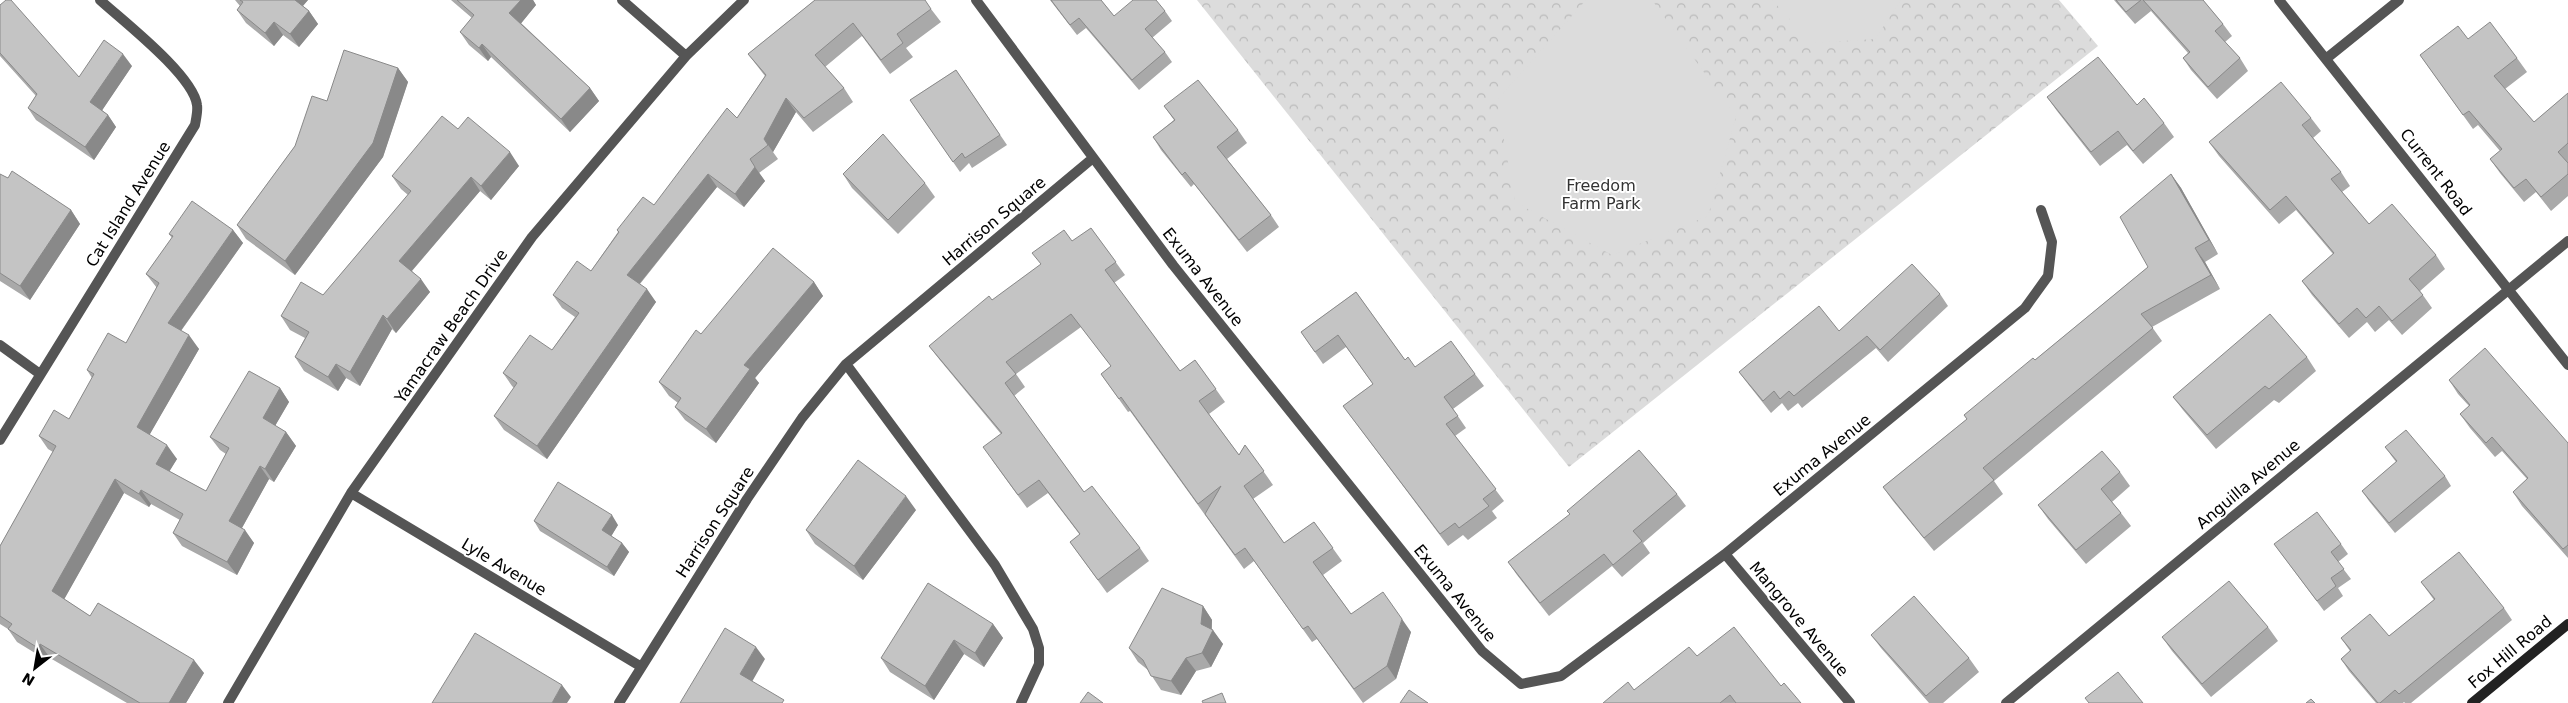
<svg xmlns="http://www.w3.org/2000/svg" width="2568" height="703" font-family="'DejaVu Sans',sans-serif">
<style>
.park{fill:url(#park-crowns)}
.pitch{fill:#dcdcdc}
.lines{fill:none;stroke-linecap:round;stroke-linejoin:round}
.minor{stroke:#555;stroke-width:10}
.secondary{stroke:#222;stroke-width:10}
.wall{fill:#a9a9a9}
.shaded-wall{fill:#898989}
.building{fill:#c4c4c4;stroke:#898989}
.labels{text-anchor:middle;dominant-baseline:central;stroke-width:4;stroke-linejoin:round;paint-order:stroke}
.street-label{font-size:16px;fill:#000;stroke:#fff}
.park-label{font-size:16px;fill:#333;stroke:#fff}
</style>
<defs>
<pattern id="park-crowns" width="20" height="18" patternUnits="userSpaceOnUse" patternTransform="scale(1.25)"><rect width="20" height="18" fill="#dcdcdc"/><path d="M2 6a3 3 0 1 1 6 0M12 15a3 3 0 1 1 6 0" fill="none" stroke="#bbb"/></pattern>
</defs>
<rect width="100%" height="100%" fill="#fff"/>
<path class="park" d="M1197,0H2059L2098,46L1569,467Z"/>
<path class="pitch" d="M1586,0H1652L1736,117L1708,216L1612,255L1515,202L1497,100Z
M1772,0H1901L1875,39L1812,43Z"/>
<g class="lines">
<path class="minor" d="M622,0L686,56
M976,0L1173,265L1482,651L1521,684L1561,676L1725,554L2025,308L2048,276L2052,242L2041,210
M2279,0L2568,365
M2327,58L2399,0
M0,345L40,374
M846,364L995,565L1033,629L1039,648V664L1021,703
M0,440L195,125C196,119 198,111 197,105C193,75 123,21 100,0
M351,493L640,666
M1725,554L1850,703
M228,703L351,493L532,237L686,56L744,0
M619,703L747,499L802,418L846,364L1093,158
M2006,703L2568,241"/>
<path class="secondary" d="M2472,703L2568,624"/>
</g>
<path class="wall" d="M235,0H308L303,6L309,11L318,24L299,47L283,35L274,46L246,23L237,10L240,6Z
M451,0H533L536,5L521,23L590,88L599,101L570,132L491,57L488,61L469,45L460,32L472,18Z
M815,0L931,9L941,22L906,48L913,57L890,74L862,36L825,67L844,88L853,102L813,132L796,112L773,152L778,159L759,173L765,181L744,207L717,187L640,284L656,302L547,459L504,430L494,416L514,388L512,386L503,373L552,350L575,317L562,308L553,295L591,271L618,232L617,230L654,205L737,118L765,76L758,67L748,54Z
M1050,0H1101L1114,16L1165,11L1172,21L1152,38L1165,52L1172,62L1139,90L1086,28L1077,35Z
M2114,0H2203L2223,24L2232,36L2225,42L2240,58L2248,71L2217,99L2191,70L2183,58L2188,53L2151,11L2135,24Z
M0,5L79,77L132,66L102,110L108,115L116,127L94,160L36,120L28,108L36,96L0,56Z
M2468,39L2517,58L2527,72L2505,89L2534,122L2568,93V196L2551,211L2536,192L2524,202L2500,173L2490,159L2500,151L2478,125L2473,129L2420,55Z
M398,68L408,82L383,157L295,275L246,239L237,225L295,146L327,101Z
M956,70L1007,145L972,168L969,163L960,172L910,100Z
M2047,97L2137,105L2164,123L2174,137L2143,164L2127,145L2100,166L2057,111Z
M1164,106L1238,130L1247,143L1227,159L1271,215L1279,227L1247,252L1194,184L1191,187L1161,150L1153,137L1174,120Z
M2311,118L2321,131L2313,138L2341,172L2350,186L2342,192L2369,224L2436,255L2445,269L2420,291L2432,308L2402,335L2389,320L2375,332L2367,322L2349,338L2312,295L2302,281L2333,254L2296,210L2279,224L2219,156L2209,142Z
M458,129L519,166L491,200L480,191L412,271L430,292L396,333L392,329L360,386L346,378L338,391L304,371L295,357L305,338L290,330L281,316L323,295L408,195L401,189L392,176Z
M0,174L71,210L80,224L30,300L0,281Z
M843,174L925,183L935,197L898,234L852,188Z
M2171,174L2181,188L2218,254L2205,262L2220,289L2152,327L2162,341L1994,481L2003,494L1934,551L1893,501L1883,487L1967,419L1964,415L2035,360L2148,267Z
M1091,228L1125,275L1114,283L1180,371L1195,360L1225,402L1209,414L1239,455L1245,445L1273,485L1253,499L1284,543L1314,522L1342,561L1323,575L1351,614L1411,632L1396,679L1363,703L1317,639L1312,642L1254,561L1244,569L1130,411L1128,412L1101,374L1111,366L1081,327L1016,374L1025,387L1014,396L1084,492L1140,548L1149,561L1107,593L1070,542L1080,535L1048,493L1027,508L992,460L1001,434L939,359L929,346Z
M233,230L243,243L181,331L199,349L149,435L177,459L169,471L206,491L226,454L220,450L210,437L280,388L289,402L275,426L286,432L296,446L274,482L269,479L242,528L254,543L237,575L182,546L173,533L180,520L151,504L149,507L124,493L64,599L90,616L204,673L186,703H127L50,658L48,661L17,642L8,629L0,624V546L53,452L48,449L39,436L69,419L92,378L87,370L126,343L157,288L146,274L172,238L169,234Z
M814,282L823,296L755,378L759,383L716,443L685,420L675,407L678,403L669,396L659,382L701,334Z
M1356,292L1405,360L1415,367L1475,374L1484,386L1453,409L1466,428L1455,436L1504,501L1492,511L1497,518L1468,540L1463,535L1448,546L1343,406L1373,384L1346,347L1323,364L1301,332Z
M1940,294L1948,306L1888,362L1876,348L1802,408L1798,403L1788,411L1782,403L1771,413L1748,384L1739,372L1839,331Z
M2307,357L2316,371L2279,403L2274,400L2216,449L2183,410L2173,397Z
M2449,380L2568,443V558L2522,506L2513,492L2527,479L2502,451L2495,457L2470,428L2460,414L2469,406L2458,394Z
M2385,447L2445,476L2451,486L2395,533L2369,501L2362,491L2396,462Z
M2120,472L2130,486L2112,502L2121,513L2131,526L2086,564L2048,519L2038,505Z
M1677,494L1686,506L1643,543L1650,553L1622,577L1612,566L1549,616L1517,575L1508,562Z
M916,510L863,580L815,544L806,530Z
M534,521L618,525L611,536L622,543L629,552L614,576L540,531Z
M2274,544H2341L2348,554L2338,562L2351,579L2338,588L2343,596L2324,611Z
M2421,582L2504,608L2512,620L2411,703H2405L2404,702L2403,703H2376L2349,671L2341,659L2350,651L2341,638L2389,636L2434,600Z
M1203,606L1212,620V630L1223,644L1211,667L1196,671L1181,695L1161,690L1148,670L1138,662L1129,648Z
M993,624L1003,638L984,667L964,654L934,700L890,672L881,658Z
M2268,627L2278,641L2211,697L2172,651L2162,637Z
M1871,635L1969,658L1979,672L1943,703H1929L1881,648Z
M1697,656L1781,686L1801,703H1603L1634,690Z"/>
<path class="shaded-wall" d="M293,0H308L300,9Z
M521,0H533L536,5L519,26L509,13Z
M309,11L318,24L299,47L290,34Z
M274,22L283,35L274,46L265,33Z
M482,44L491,57L488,61L479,48Z
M123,54L132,66L99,115L90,102Z
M398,68L408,82L383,157L295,275L285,261Z
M590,88L599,101L570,132L561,119Z
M786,98L796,112L773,152L764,139Z
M108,115L116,127L94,160L85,147Z
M510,152L519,166L491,200L481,186Z
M755,167L765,181L744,207L735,194Z
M708,174L717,187L636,288L627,275Z
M2171,174L2181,188L2218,254L2209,240Z
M471,177L480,191L409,274L399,261Z
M71,210L80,224L30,300L20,286Z
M233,230L243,243L177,336L168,323Z
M2195,248L2205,262L2220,289L2211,275Z
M421,279L430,292L396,333L387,319Z
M814,282L823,296L755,378L759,383L716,443L706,429L744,365Z
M647,289L656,302L547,459L537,446Z
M383,315L392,329L360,386L350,372Z
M189,335L199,349L146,441L137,427Z
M336,364L346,378L338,391L328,377Z
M280,388L289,402L272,431L263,418Z
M286,432L296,446L274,482L265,469Z
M167,445L177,459L166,477L156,464Z
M260,466L269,479L238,535L229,521Z
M115,479L124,493L61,605L52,591Z
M141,490L151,504L149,507L139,494Z
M906,496L916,510L863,580L854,566Z
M612,515L618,525L609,540L602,530Z
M245,530L254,543L237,575L227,562Z
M622,543L629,552L614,576L607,567Z
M1203,606L1212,620L1211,634L1213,630L1223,644L1211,667L1202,653L1201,624Z
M1402,619L1411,632L1396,679L1387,666Z
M993,624L1003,638L984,667L975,653Z
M954,640L964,654L934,700L925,686Z
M40,644L50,658L48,661L38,648Z
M756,647L765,659L749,687L740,674Z
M1186,658L1196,671L1181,695L1171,681Z
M194,660L204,673L186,703H169Z
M562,685L571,697L567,703H552Z"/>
<path class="building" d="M6,0H11L79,77L104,40L123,54L90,102L108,115L85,147L28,108L37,94L0,53V5Z
M240,0H295L309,11L290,34L274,22L265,33L237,10L243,2Z
M457,0H521L509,13L590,88L561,119L482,44L479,48L460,32L474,15Z
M815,0H925L931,9L897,34L903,43L881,60L853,23L815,55L844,88L804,118L786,98L764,139L768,145L750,159L755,167L735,194L708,174L627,275L647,289L537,446L494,416L517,383L503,373L530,335L552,350L579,313L553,295L577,261L591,271L619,232L617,230L643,197L654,205L727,108L737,118L766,75L748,54Z
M1051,0H1101L1114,16L1133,0H1156L1165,11L1145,29L1165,52L1132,80L1079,18L1070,25Z
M2116,0H2141L2126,12Z
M2143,0H2203L2223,24L2215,31L2240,58L2208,87L2183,58L2190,52Z
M2490,22L2517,58L2494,76L2534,122L2568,93V143L2558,152L2568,163V174L2541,197L2526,179L2514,188L2490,159L2502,149L2469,111L2463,115L2420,55L2458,26L2468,39Z
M344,50L398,68L373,143L285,261L237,225L295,146L312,96L327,101Z
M2098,57L2137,105L2144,98L2164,123L2133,151L2118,131L2091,152L2047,97Z
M956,70L1000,135L965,158L962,153L953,162L910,100Z
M1198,80L1238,130L1217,147L1271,215L1239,240L1185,172L1182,175L1153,137L1175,120L1164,106Z
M2281,82L2311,118L2302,125L2341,172L2331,179L2369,224L2392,204L2436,255L2409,279L2423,295L2392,321L2379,306L2366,318L2357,308L2339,324L2302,281L2334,253L2286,196L2270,210L2209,142Z
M442,116L458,129L468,117L510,152L481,186L471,177L399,261L421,279L387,319L383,315L350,372L336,364L328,377L295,357L309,332L281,316L301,282L323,295L411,191L392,176Z
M883,134L925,183L888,220L843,174Z
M12,171L71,210L20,286L0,273V174L8,178Z
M2171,174L2209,240L2195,248L2211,275L2141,314L2153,328L1983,468L1994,480L1924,538L1883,487L1967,419L1964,415L2033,358L2035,360L2148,267L2120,217Z
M192,201L233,230L168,323L189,335L137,427L167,445L156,464L206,491L229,448L210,437L249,371L280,388L263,418L286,432L265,469L260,466L229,521L245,530L227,562L173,533L183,514L141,490L139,494L115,479L52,591L90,616L98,603L194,660L169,703H140L40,644L38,648L8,629L12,624L0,616V546L56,446L39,436L54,410L69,419L94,374L87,370L108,333L126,343L159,283L146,274L173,236L169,234Z
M1091,228L1116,262L1105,270L1180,371L1195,360L1216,389L1199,401L1239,455L1245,445L1264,471L1244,486L1284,543L1314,522L1333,548L1313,562L1351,614L1383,592L1402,619L1387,666L1354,689L1308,626L1303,629L1245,548L1235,555L1205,514L1221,486L1198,504L1121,397L1119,399L1101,374L1111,366L1071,314L1006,362L1016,374L1005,383L1084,492L1092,486L1140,548L1098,580L1070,542L1080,534L1039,480L1018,495L983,447L1002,433L929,346L989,296L992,300L1041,264L1032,253L1064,230L1072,241Z
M773,248L814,282L744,365L750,369L706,429L675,407L681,398L659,382L696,330L701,334Z
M1912,264L1940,294L1880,350L1867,336L1794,396L1789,391L1780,399L1774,391L1763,401L1739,372L1819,306L1839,331Z
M1356,292L1405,360L1408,357L1415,367L1451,341L1475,374L1444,397L1458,416L1446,424L1496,489L1483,499L1489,506L1459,528L1455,523L1440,534L1343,406L1373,384L1338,335L1315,352L1301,332Z
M2270,314L2307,357L2269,389L2265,386L2207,435L2173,397Z
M2485,348L2568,443V545L2563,549L2513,492L2528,478L2492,437L2486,443L2460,414L2470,405L2449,380Z
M2406,430L2445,476L2389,523L2362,491L2397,461L2385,447Z
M1639,450L1677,494L1633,531L1642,541L1613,565L1604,554L1540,603L1508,562L1570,514L1567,511Z
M2102,451L2120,472L2101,489L2121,513L2076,550L2038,505Z
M858,460L906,496L854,566L806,530Z
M558,482L612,515L602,530L622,543L607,567L534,521Z
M2317,512L2341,544L2331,552L2344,569L2331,578L2336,586L2317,601L2274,544Z
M2459,552L2504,608L2399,694L2395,690L2380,703H2378L2341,659L2351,650L2341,638L2370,614L2389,636L2435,599L2421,582Z
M2229,581L2268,627L2202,684L2162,637Z
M928,583L993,624L975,653L954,640L925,686L881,658Z
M1162,588L1203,606L1201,624L1213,630L1202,653L1186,658L1171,681L1151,676L1143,660L1129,648Z
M1914,596L1969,658L1926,696L1871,635Z
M1734,627L1781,686L1784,683L1801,703H1736L1730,695L1720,703H1603L1628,682L1634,690L1689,647L1697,656Z
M725,628L756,647L740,674L784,700L782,703H680Z
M475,633L562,685L552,703H432Z
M2118,672L2143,703H2089L2085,698Z
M1409,690L1428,703H1400Z
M1088,692L1103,703H1080Z
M1222,693L1226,703H1203L1202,701Z
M2311,699L2315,703H2306Z"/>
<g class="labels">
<g class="street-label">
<text transform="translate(2436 172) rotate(52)">Current Road</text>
<text transform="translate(128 204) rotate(-58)">Cat Island Avenue</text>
<text transform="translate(994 221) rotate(-40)">Harrison Square</text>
<text transform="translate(1203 277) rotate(52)">Exuma Avenue</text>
<text transform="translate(451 326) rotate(-55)">Yamacraw Beach Drive</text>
<text transform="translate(1822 455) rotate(-39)">Exuma Avenue</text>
<text transform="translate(2248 484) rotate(-40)">Anguilla Avenue</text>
<text transform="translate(715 522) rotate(-57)">Harrison Square</text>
<text transform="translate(504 567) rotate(31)">Lyle Avenue</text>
<text transform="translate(1455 593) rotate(51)">Exuma Avenue</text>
<text transform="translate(1799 619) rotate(50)">Mangrove Avenue</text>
<text transform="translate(2510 652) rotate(-40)">Fox Hill Road</text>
</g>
<g class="park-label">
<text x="1601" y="185">Freedom<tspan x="1601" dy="18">Farm Park</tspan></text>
</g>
</g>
<g transform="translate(35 668) rotate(211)" stroke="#ffffff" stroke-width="4" paint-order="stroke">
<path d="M0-4L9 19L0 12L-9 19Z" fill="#000000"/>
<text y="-8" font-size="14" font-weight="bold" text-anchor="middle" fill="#000000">N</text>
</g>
</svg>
